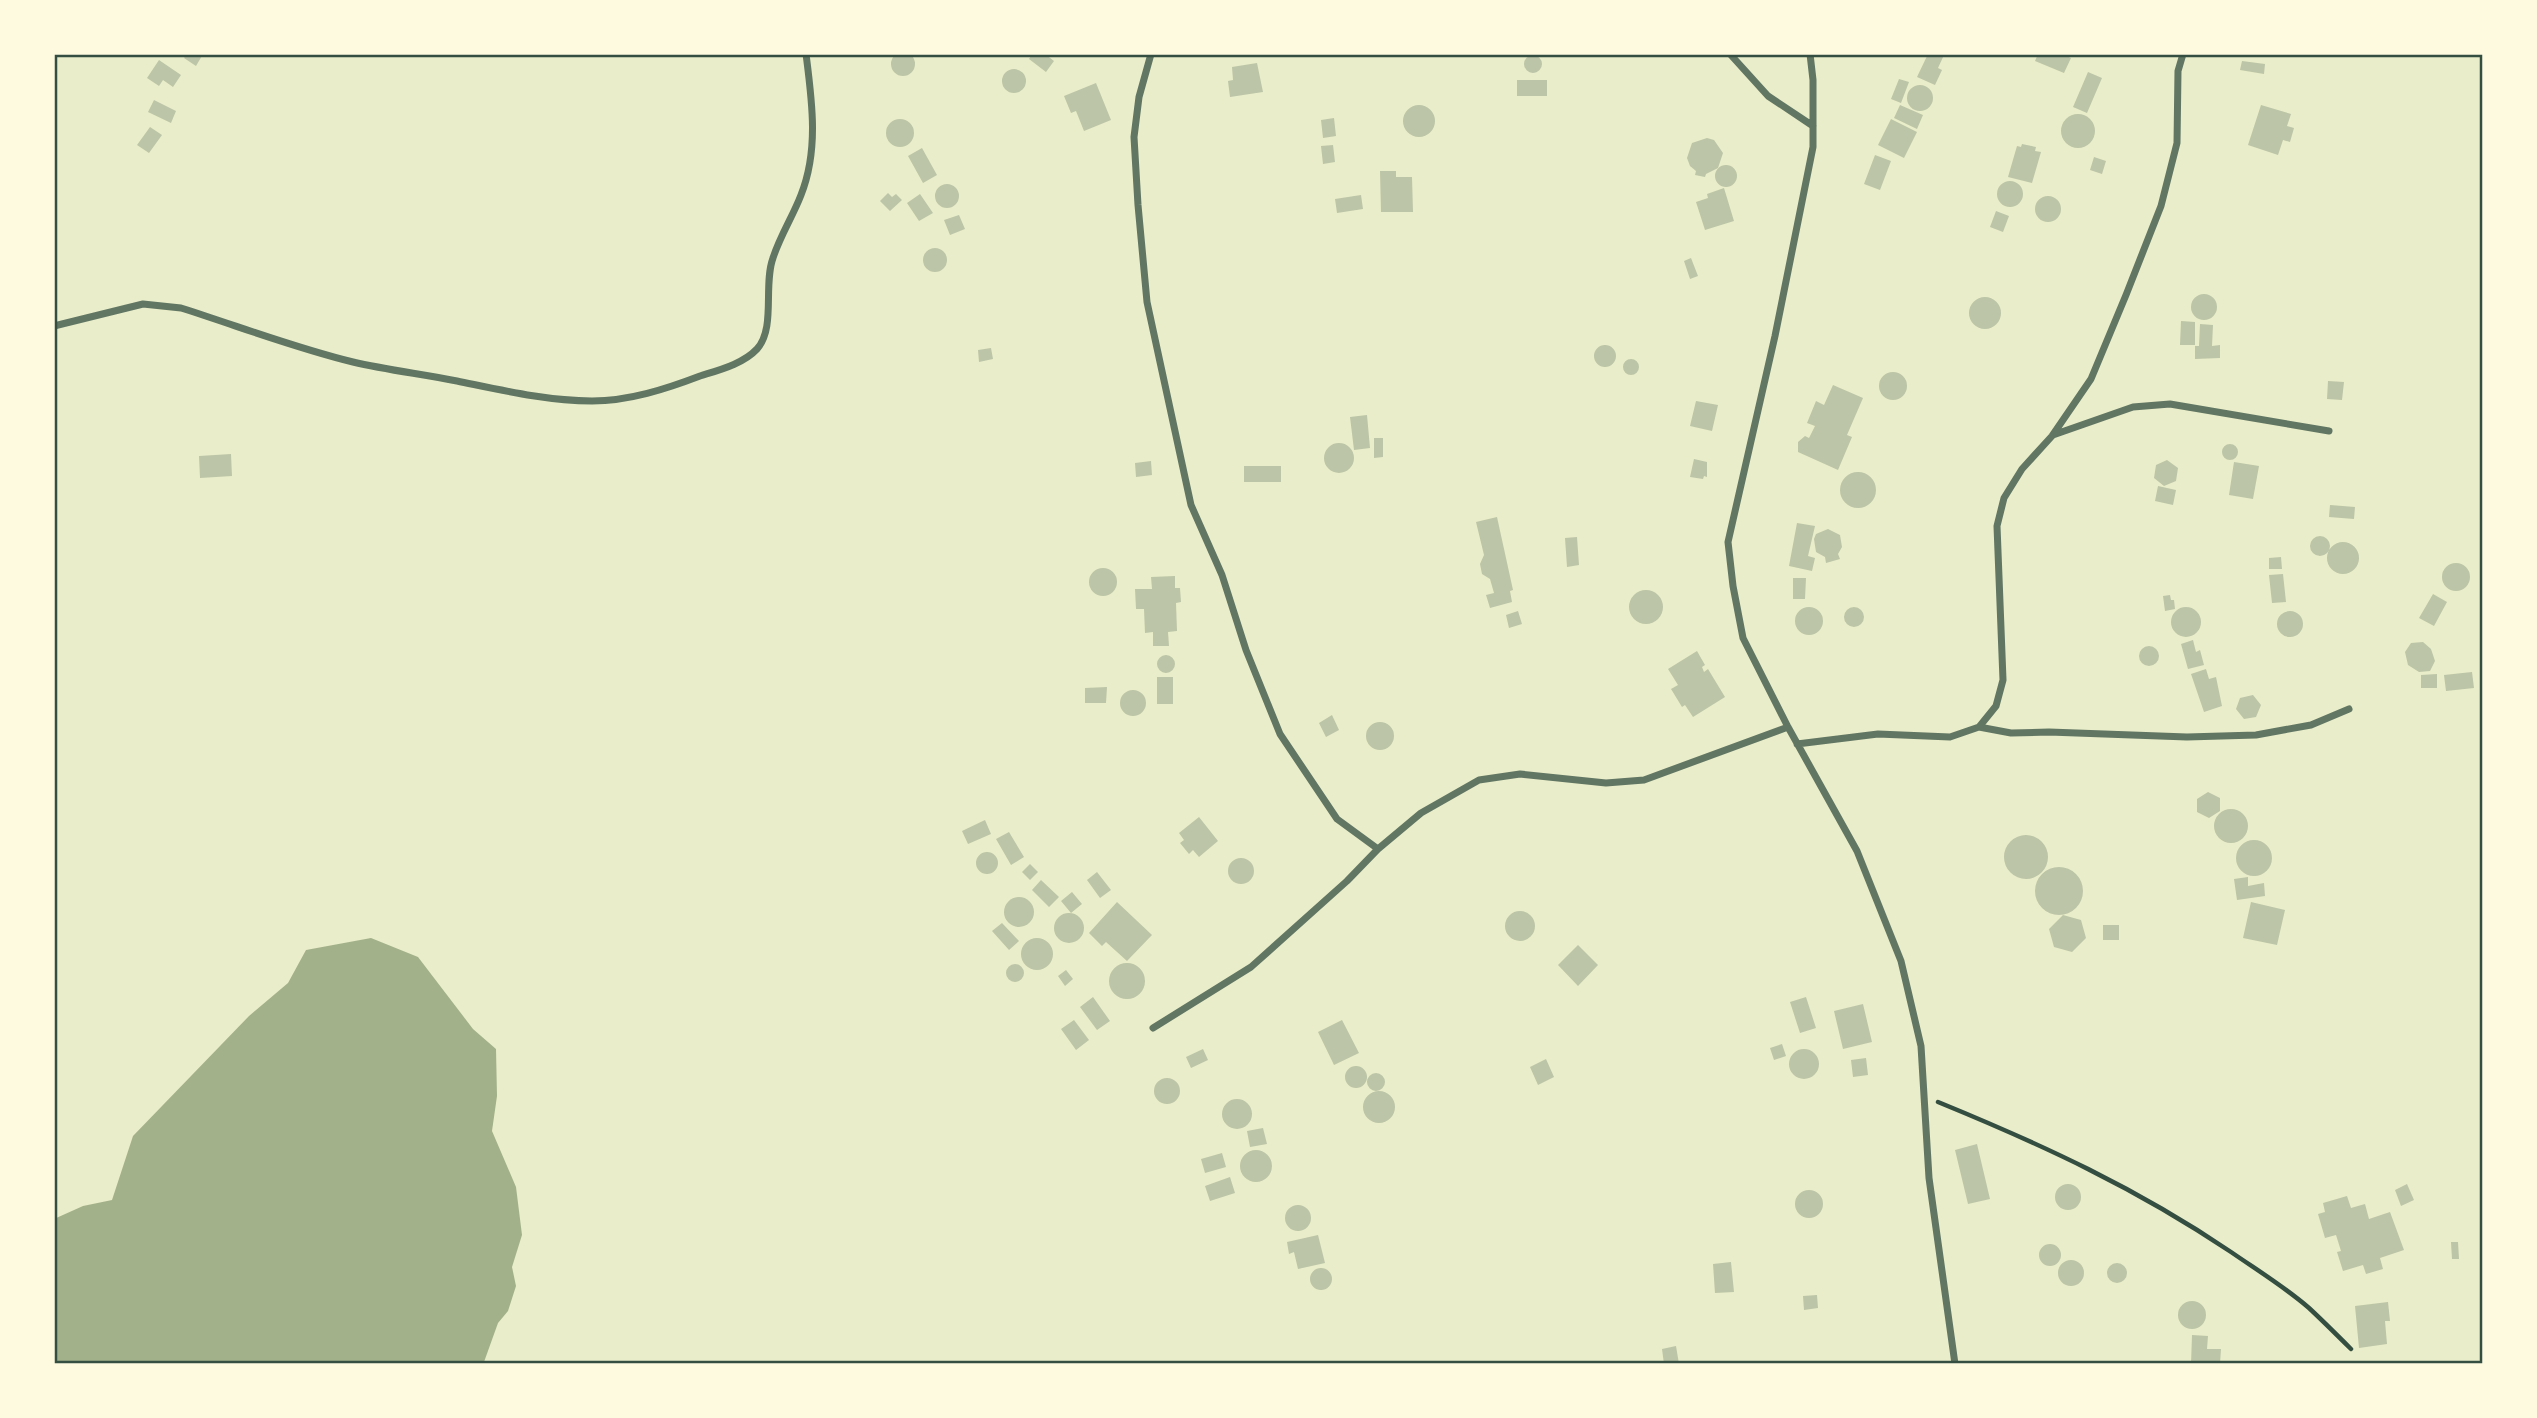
<svg xmlns="http://www.w3.org/2000/svg" width="2537" height="1418" font-family="'Zilla Slab',serif">
<style>
.water{fill:#a3b18a}
.building{fill:#bcc5a7}
.lines{fill:none;stroke-linecap:round;stroke-linejoin:round}
.path{stroke:#344e41;stroke-width:4.5}
.minor{stroke:#617663;stroke-width:7}
.neatline{fill:none;stroke:#344e41;stroke-width:2.5}
</style>
<rect width="100%" height="100%" fill="#e9edc9"/>
<path class="water" d="M371,938L418,957L473,1029L496,1049L497,1096L492,1131L516,1187L522,1235L512,1267L516,1286L508,1311L498,1323L484,1362L54,1364V1219L83,1206L112,1200L133,1136L249,1016L288,983L306,950Z"/>
<path class="building" d="M891 64a12 12 0 1 1 24 0a12 12 0 1 1-24 0Z
M187,54H203L196,66L184,58Z
M1032,54H1045L1054,61L1046,72L1029,59Z
M1928,54L1944,55L1938,68L1942,70L1935,85L1917,77Z
M2038,54H2062L2071,58L2064,73L2035,61Z
M1524 64a9 9 0 1 1 18 0a9 9 0 1 1-18 0Z
M159,60L181,75L173,87L163,80L159,86L147,78Z
M2242,61L2265,64L2264,74L2240,70Z
M1257,63L1263,92L1230,97L1228,81L1233,80L1232,67Z
M1002 81a12 12 0 1 1 24 0a12 12 0 1 1-24 0Z
M2088,72L2102,78L2087,113L2073,107Z
M1899,79L1909,82L1901,103L1891,99Z
M1517,80H1547V96H1517Z
M1096,83L1111,120L1084,131L1076,111L1071,113L1064,96Z
M1907 98a13 13 0 1 1 26 0a13 13 0 1 1-26 0Z
M154,100L176,111L171,123L148,112Z
M1900,105L1923,115L1917,129L1894,118Z
M2261,105L2291,114L2287,126L2294,128L2290,142L2283,140L2278,155L2248,145Z
M1403 121a16 16 0 1 1 32 0a16 16 0 1 1-32 0Z
M2061 131a17 17 0 1 1 34 0a17 17 0 1 1-34 0Z
M1334,118L1336,136L1323,138L1321,120Z
M1891,119L1917,132L1904,158L1878,145Z
M886 133a14 14 0 1 1 28 0a14 14 0 1 1-28 0Z
M150,127L162,135L149,153L137,145Z
M1707,138L1714,140L1723,153L1718,168L1706,174L1705,177L1695,175L1696,171L1690,166L1687,158L1692,143Z
M2022,144L2036,147L2035,151L2041,152L2032,183L2008,177L2017,146L2021,147Z
M1333,145L1335,162L1323,164L1321,146Z
M922,148L937,175L923,183L908,156Z
M1875,155L1891,161L1880,190L1864,184Z
M2094,157L2106,161L2102,174L2090,170Z
M1715 176a11 11 0 1 1 22 0a11 11 0 1 1-22 0Z
M1380,171H1396V177H1412L1413,212H1381Z
M1997 194a13 13 0 1 1 26 0a13 13 0 1 1-26 0Z
M935 196a12 12 0 1 1 24 0a12 12 0 1 1-24 0Z
M1724,188L1734,221L1705,230L1696,202L1708,198L1707,194Z
M888,193L892,197L896,194L902,200L890,211L880,201Z
M920,194L933,213L919,221L907,203Z
M1361,195L1363,209L1337,213L1335,199Z
M2035 209a13 13 0 1 1 26 0a13 13 0 1 1-26 0Z
M1996,211L2009,216L2003,232L1990,227Z
M959,215L965,229L950,235L944,220Z
M923 260a12 12 0 1 1 24 0a12 12 0 1 1-24 0Z
M1691,258L1698,276L1690,279L1684,261Z
M2191 307a13 13 0 1 1 26 0a13 13 0 1 1-26 0Z
M1969 313a16 16 0 1 1 32 0a16 16 0 1 1-32 0Z
M2181,321L2195,322V345H2180Z
M2200,324L2213,325L2212,346L2220,345V358L2195,359V346H2199Z
M1594 356a11 11 0 1 1 22 0a11 11 0 1 1-22 0Z
M991,348L993,359L979,362L978,350Z
M1623 367a8 8 0 1 1 16 0a8 8 0 1 1-16 0Z
M1879 386a14 14 0 1 1 28 0a14 14 0 1 1-28 0Z
M2328,381L2344,382L2342,400L2327,399Z
M1833,385L1863,398L1847,435L1852,437L1838,470L1798,452V442L1805,436L1809,438L1815,426L1807,423L1816,401L1824,405Z
M1696,401L1718,405L1712,431L1690,426Z
M1367,415L1370,448L1354,450L1350,417Z
M1374,438H1383V457L1374,458Z
M1324 458a15 15 0 1 1 30 0a15 15 0 1 1-30 0Z
M2222 452a8 8 0 1 1 16 0a8 8 0 1 1-16 0Z
M231,454L232,476L200,478L199,456Z
M1694,459L1707,462V477L1704,476L1703,479L1690,477Z
M2167,460L2178,468L2176,481L2164,486L2154,478L2156,465Z
M1151,461L1152,475L1136,477L1135,463Z
M2234,462L2259,466L2253,499L2229,495Z
M1244,466H1281V482H1244Z
M1840 490a18 18 0 1 1 36 0a18 18 0 1 1-36 0Z
M2158,486L2176,490L2173,505L2155,501Z
M2330,505L2355,507L2354,519L2329,517Z
M1497,517L1513,590L1510,591L1512,602L1490,608L1486,595L1494,593L1490,579L1482,574L1480,564L1484,555L1476,522Z
M1797,523L1815,526L1808,556L1815,558L1812,571L1789,566Z
M1828,529L1840,535L1842,547L1838,554L1840,559L1826,563L1825,557L1816,552L1814,539L1816,534Z
M2310 546a10 10 0 1 1 20 0a10 10 0 1 1-20 0Z
M1577,537L1579,565L1567,567L1565,538Z
M2327 558a16 16 0 1 1 32 0a16 16 0 1 1-32 0Z
M2281,557L2282,569H2269V558Z
M2442 577a14 14 0 1 1 28 0a14 14 0 1 1-28 0Z
M1089 582a14 14 0 1 1 28 0a14 14 0 1 1-28 0Z
M2283,574L2286,602L2272,603L2269,575Z
M1175,576V588H1180L1181,602L1176,603L1177,631L1168,632L1169,646H1153V632L1145,633L1144,609H1136L1135,589H1152L1151,577Z
M1793,578H1806L1805,599H1793Z
M1629 607a17 17 0 1 1 34 0a17 17 0 1 1-34 0Z
M2433,594L2447,602L2434,626L2419,618Z
M2170,595L2171,600H2174L2175,609L2165,611L2163,596Z
M2171 622a15 15 0 1 1 30 0a15 15 0 1 1-30 0Z
M1795 621a14 14 0 1 1 28 0a14 14 0 1 1-28 0Z
M1844 617a10 10 0 1 1 20 0a10 10 0 1 1-20 0Z
M2277 624a13 13 0 1 1 26 0a13 13 0 1 1-26 0Z
M1518,611L1522,624L1509,628L1506,615Z
M2193,640L2196,652L2200,650L2204,665L2188,669L2181,644Z
M2423,642L2431,649L2435,661L2430,671L2419,672L2408,665L2405,652L2411,643Z
M2139 656a10 10 0 1 1 20 0a10 10 0 1 1-20 0Z
M1697,651L1705,665L1702,667L1704,672L1708,669L1725,697L1693,717L1685,705L1682,707L1671,689L1678,685L1668,669Z
M1157 664a9 9 0 1 1 18 0a9 9 0 1 1-18 0Z
M2206,669L2209,679L2216,677L2222,706L2204,712L2191,674Z
M2472,672L2474,688L2446,691L2444,675Z
M2437,674V688H2421V675Z
M1157,677H1173V704H1157Z
M1107,687L1106,703H1085V688Z
M1120 703a13 13 0 1 1 26 0a13 13 0 1 1-26 0Z
M2253,695L2261,705L2256,717L2244,719L2236,709L2240,698Z
M1332,715L1339,730L1326,737L1319,723Z
M1366 736a14 14 0 1 1 28 0a14 14 0 1 1-28 0Z
M2208,792L2220,798V811L2209,818L2197,812V799Z
M2214 826a17 17 0 1 1 34 0a17 17 0 1 1-34 0Z
M1199,817L1218,841L1199,857L1193,850L1189,854L1180,843L1184,840L1179,833Z
M985,820L991,834L968,844L962,831Z
M1009,832L1024,857L1011,865L996,839Z
M2004 857a22 22 0 1 1 44 0a22 22 0 1 1-44 0Z
M2236 858a18 18 0 1 1 36 0a18 18 0 1 1-36 0Z
M976 863a11 11 0 1 1 22 0a11 11 0 1 1-22 0Z
M1228 871a13 13 0 1 1 26 0a13 13 0 1 1-26 0Z
M1030,864L1038,872L1030,880L1022,872Z
M2035 891a24 24 0 1 1 48 0a24 24 0 1 1-48 0Z
M1097,872L1111,890L1100,898L1087,880Z
M2248,877V886L2264,883L2265,896L2237,900L2234,879Z
M1041,880L1059,897L1049,907L1032,890Z
M1072,892L1082,904L1071,913L1061,901Z
M1004 912a15 15 0 1 1 30 0a15 15 0 1 1-30 0Z
M1117,902L1152,935L1127,961L1106,942L1102,946L1089,933Z
M2251,902L2285,910L2277,945L2243,938Z
M1505 926a15 15 0 1 1 30 0a15 15 0 1 1-30 0Z
M1054 928a15 15 0 1 1 30 0a15 15 0 1 1-30 0Z
M2063,915L2081,920L2086,938L2072,952L2054,947L2049,929Z
M1002,923L1019,941L1009,950L992,931Z
M2103,925H2119V940H2103Z
M1021 954a16 16 0 1 1 32 0a16 16 0 1 1-32 0Z
M1578,945L1598,965L1578,986L1558,965Z
M1109 981a18 18 0 1 1 36 0a18 18 0 1 1-36 0Z
M1006 973a9 9 0 1 1 18 0a9 9 0 1 1-18 0Z
M1066,970L1073,979L1065,986L1058,976Z
M1093,997L1110,1021L1097,1030L1080,1007Z
M1806,997L1816,1028L1800,1033L1790,1002Z
M1863,1004L1872,1042L1843,1049L1834,1011Z
M1074,1020L1089,1040L1076,1050L1061,1029Z
M1342,1020L1359,1053L1334,1065L1318,1032Z
M1782,1044L1786,1056L1774,1060L1770,1048Z
M1203,1049L1208,1060L1191,1068L1186,1057Z
M1789 1064a15 15 0 1 1 30 0a15 15 0 1 1-30 0Z
M1866,1058L1868,1075L1853,1077L1851,1060Z
M1546,1059L1554,1077L1538,1085L1530,1067Z
M1345 1077a11 11 0 1 1 22 0a11 11 0 1 1-22 0Z
M1367 1082a9 9 0 1 1 18 0a9 9 0 1 1-18 0Z
M1154 1091a13 13 0 1 1 26 0a13 13 0 1 1-26 0Z
M1363 1107a16 16 0 1 1 32 0a16 16 0 1 1-32 0Z
M1222 1114a15 15 0 1 1 30 0a15 15 0 1 1-30 0Z
M1263,1128L1267,1144L1250,1147L1247,1131Z
M1977,1144L1990,1199L1968,1204L1955,1150Z
M1240 1166a16 16 0 1 1 32 0a16 16 0 1 1-32 0Z
M1222,1153L1226,1167L1205,1173L1201,1159Z
M1230,1177L1235,1193L1210,1201L1205,1186Z
M2055 1197a13 13 0 1 1 26 0a13 13 0 1 1-26 0Z
M2407,1184L2414,1200L2401,1206L2395,1190Z
M1795 1204a14 14 0 1 1 28 0a14 14 0 1 1-28 0Z
M2347,1196L2351,1208L2365,1204L2369,1219L2390,1212L2404,1250L2380,1258L2383,1269L2366,1274L2363,1265L2343,1271L2337,1252L2341,1251L2336,1235L2325,1238L2318,1214L2325,1212L2323,1203Z
M1285 1218a13 13 0 1 1 26 0a13 13 0 1 1-26 0Z
M1318,1235L1325,1263L1298,1269L1294,1252L1289,1254L1287,1242Z
M2451,1242H2458L2459,1259H2452Z
M2039 1255a11 11 0 1 1 22 0a11 11 0 1 1-22 0Z
M2058 1273a13 13 0 1 1 26 0a13 13 0 1 1-26 0Z
M1731,1262L1734,1292L1715,1293L1713,1264Z
M2107 1273a10 10 0 1 1 20 0a10 10 0 1 1-20 0Z
M1310 1279a11 11 0 1 1 22 0a11 11 0 1 1-22 0Z
M1817,1295L1818,1308L1804,1310L1803,1296Z
M2178 1315a14 14 0 1 1 28 0a14 14 0 1 1-28 0Z
M2388,1302L2390,1321H2385L2387,1344L2359,1348L2355,1306Z
M2192,1335L2208,1336L2207,1349H2221L2220,1364H2191Z
M1676,1346L1679,1364H1664L1662,1349Z"/>
<g class="lines">
<path class="path" d="M1938,1102C2043,1145 2136,1188 2231,1252C2257,1270 2285,1287 2309,1308C2323,1321 2337,1335 2351,1349"/>
<path class="minor" d="M1151,54L1139,97L1134,137L1138,205L1147,302L1191,505L1222,575L1246,650L1280,734L1337,819L1378,849
M1730,54L1768,96L1813,126
M1810,54L1813,80V147L1775,336L1728,542L1733,586L1743,638L1788,727L1857,851L1901,961L1921,1046L1929,1178L1955,1364
M54,326L143,304L181,308C238,326 295,348 353,362C387,370 422,374 457,381C501,390 547,401 592,401C629,401 666,389 700,376C719,370 743,364 757,349C776,328 763,285 773,258C780,236 793,216 801,195C819,150 812,101 806,54
M2053,435L2133,407L2170,404L2329,431
M1979,727L2011,733L2049,732L2187,737L2256,735L2311,725L2349,709
M1797,744L1878,734L1950,737L1979,727L1996,706L2003,680L1997,526L2004,498L2022,469L2052,436L2091,379L2126,295L2161,206L2177,143L2178,71L2183,54
M1153,1028L1251,967L1347,881L1378,849L1421,813L1479,780L1520,774L1606,783L1644,780L1788,727"/>
</g>
<rect width="2537" height="1418" fill="none" stroke="#fefae0" stroke-width="112"/>
<rect x="56" y="56" width="2425" height="1306" class="neatline"/>
</svg>
